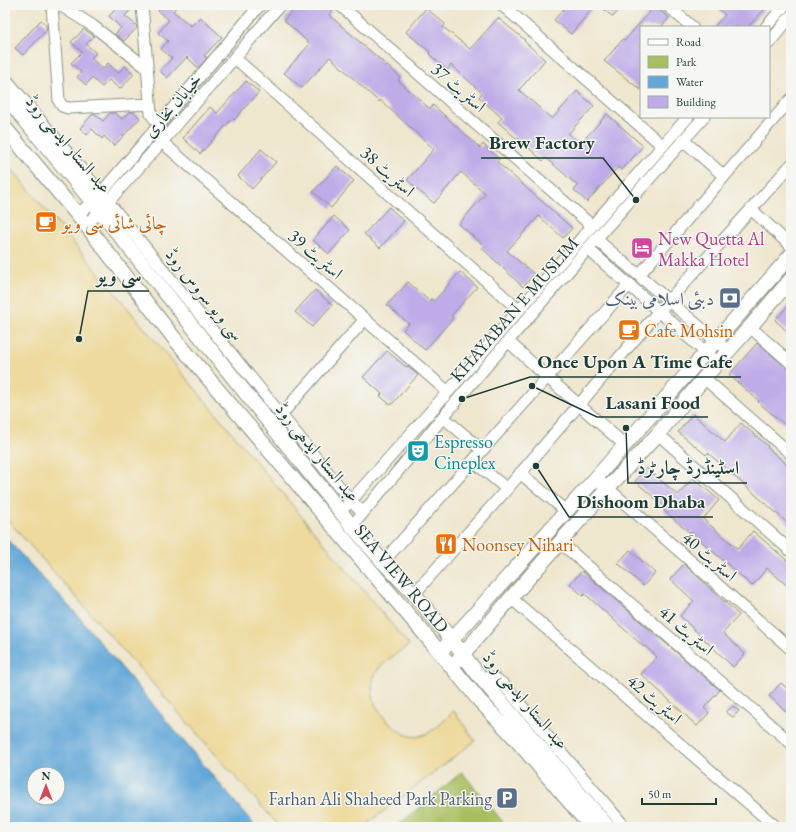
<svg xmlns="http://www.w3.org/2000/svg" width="796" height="832" font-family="'EB Garamond',Amiri,serif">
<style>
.green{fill:#a9bd61;stroke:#647d4a}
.sand{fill:#eeda9e;stroke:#868c69}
.water{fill:#63a7d8;stroke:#417286;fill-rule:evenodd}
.building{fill:#beabe8}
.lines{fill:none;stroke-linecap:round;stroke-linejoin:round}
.minor-casing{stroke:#879281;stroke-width:13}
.major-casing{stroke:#879281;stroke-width:16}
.minor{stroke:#fff;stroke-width:11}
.major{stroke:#fff;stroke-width:14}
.labels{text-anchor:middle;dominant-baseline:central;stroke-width:3;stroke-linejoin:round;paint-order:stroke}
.street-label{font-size:18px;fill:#1f3d34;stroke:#f6f6f2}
.food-label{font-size:18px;fill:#c56008;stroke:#f6f6f2;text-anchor:start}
.hotel-label{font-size:18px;fill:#b23c85;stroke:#f6f6f2;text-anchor:start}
.service-label{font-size:18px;fill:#4e5e75;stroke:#f6f6f2;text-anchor:end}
.culture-label{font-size:18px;fill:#0d838f;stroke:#f6f6f2;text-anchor:start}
.leader{fill:none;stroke:#1f3d34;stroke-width:1.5}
.callout-dot{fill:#1f3d34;stroke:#f6f6f2;stroke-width:1.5}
.callout-label{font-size:19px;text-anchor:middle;font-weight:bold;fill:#1f3d34;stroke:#f6f6f2;stroke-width:3;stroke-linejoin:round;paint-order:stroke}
</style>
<rect width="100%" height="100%" fill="#f6f6f2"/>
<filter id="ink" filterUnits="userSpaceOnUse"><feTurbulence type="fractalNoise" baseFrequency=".025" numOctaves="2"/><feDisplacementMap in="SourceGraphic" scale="8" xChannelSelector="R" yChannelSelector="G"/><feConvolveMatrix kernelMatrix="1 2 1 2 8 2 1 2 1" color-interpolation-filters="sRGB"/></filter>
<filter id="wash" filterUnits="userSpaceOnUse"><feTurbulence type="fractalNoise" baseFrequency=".012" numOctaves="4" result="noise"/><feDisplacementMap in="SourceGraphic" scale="16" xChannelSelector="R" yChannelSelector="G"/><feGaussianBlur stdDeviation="0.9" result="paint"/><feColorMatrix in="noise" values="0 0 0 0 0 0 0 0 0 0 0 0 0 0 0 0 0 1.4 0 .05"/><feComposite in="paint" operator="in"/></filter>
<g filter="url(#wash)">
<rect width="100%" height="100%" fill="#efe6ce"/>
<path class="green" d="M462,772L507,827H396Z"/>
<path class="sand" d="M5,161L409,645C398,653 378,664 374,677C371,685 372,694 374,701C379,716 403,741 420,736C434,732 444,721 454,711L475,741L363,827H280L5,517Z"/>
<path class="water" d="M5,537L78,616L252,822L254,827H5ZM34,774H58V798H34Z"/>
<g id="blocks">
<path class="building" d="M120,5H135L125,16L137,26V28L124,41L115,34L121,28L109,16Z
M163,5H178L173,11L191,26L200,17L222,37L204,56L207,58L198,68L187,57L167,78L160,71L172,58L161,49L168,41L158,33L169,20L158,11Z
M298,5H326L332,11L329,15L400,77L398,80L430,109L433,105L480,148L483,144L499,159L497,162L572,228L563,238L539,216L507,251L534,274L523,287L481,247L483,245L459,224L485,194V193L461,172L434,203L419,191L407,180L434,149L380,100L379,102L330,57L302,88L284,73L310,44L284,20Z
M567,5H587L592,9L571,34L554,20Z
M599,5H623L613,17Z
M714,5H766L763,8L764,10L748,27H714L725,15Z
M655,6L669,18L661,27H641V90L604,61L623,39L625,40Z
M426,8L445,24L443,27L470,49L498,18L525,40L524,41L545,60L519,90L552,119L577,91L594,106L568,134L580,144L607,114L643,146L622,170L618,167L587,202L574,190L578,186L546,158L543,161L518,138L517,139L498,122L502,118L479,97L482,93L451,65L447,70L429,54L430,52L406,32Z
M41,20L46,25L47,30L23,55L15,48Z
M84,29L94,36L86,44L96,53L91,58L103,69L108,63L118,73L125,66L134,74L120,89L109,80L102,87L92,78L86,85L77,77L81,72L71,63L82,52L71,42Z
M246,81L259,92L234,120L232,119L200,154L183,138L210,107L217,113Z
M129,112H134L140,118L114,146L104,136L102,139L92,129L87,135L80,128L93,114H95L103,121L110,113H115L122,119Z
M261,149L276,162L252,189L238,176Z
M337,166L354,181L331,208L313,192Z
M389,207L404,221L380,248L364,234Z
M334,216L350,230L329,254L313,240Z
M460,272L477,287L451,316L453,318L425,350L403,330L409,324L387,305L408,282L429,301L431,299L434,301Z
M315,290L332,305L312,327L295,312Z
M791,303V335L775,320Z
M757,343L791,371V430L758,402L759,401L729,375Z
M387,351L406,367L407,366L418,375L391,405L380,396L382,394L363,377Z
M693,414L725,442L741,423L768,446L767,447L791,468V526L708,453L706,455L678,432Z
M646,468L678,495L693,478L719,500L703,519L738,549L753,531L791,564V589L767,568L752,586L691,532L690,533L663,510L666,508L635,481Z
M630,550L655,573L643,586L618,563Z
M684,564L739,615L723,633L745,654L733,667L680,616L694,601L670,579Z
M582,571L720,690L704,708L709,713L697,726L641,674L657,657L645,646L644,647L585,594L583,596L570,584Z
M781,683L791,692V716L769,696Z
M733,706L739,711L733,717L726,712Z"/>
</g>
</g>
<g filter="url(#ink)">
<use href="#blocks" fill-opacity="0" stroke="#879281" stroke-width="1"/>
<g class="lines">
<g class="minor-casing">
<path id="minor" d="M52,5L59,101L62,106L68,108L150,104
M60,5L93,26L147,68
M142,5L151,114L159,125
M340,5L592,226
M502,5L663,146
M667,5L692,27
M766,27L785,5
M769,43L791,16
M235,58L519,310
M5,78L101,193L351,501L363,513
M683,140L724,176
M162,142L448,392
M751,209L791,246
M78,215L101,193L159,125L260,5
M86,225L100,211L167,136L280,5
M596,239L728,351
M588,249L718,363
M639,275L791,99
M750,327L791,363
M509,342L547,377L625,445
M704,378L791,454
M281,415L365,319
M443,417L482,450
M658,434L791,551
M473,461L507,489
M520,473L566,511
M596,478L791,649
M347,505L448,392L592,226L688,117
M352,526L459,398L596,239L704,117
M561,543L791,743
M383,562L630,284
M414,594L507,489L659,311L791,165
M511,598L776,827
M480,677L496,679L503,684L625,827"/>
</g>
<g class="major-casing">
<path id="major" d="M5,96L100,211L352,526L383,562L414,594L452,640L480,677L608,827
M5,128L86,225L174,338L422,631L479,700L514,737L591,827
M446,646L596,478L791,255
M457,661L511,598L607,489L658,434L704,378L750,327L791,279"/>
</g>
<use href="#minor" class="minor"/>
<use href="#major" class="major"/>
</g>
</g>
<defs>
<g id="cafe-square" transform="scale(1.15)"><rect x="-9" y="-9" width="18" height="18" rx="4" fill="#e8710a" stroke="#f6f6f2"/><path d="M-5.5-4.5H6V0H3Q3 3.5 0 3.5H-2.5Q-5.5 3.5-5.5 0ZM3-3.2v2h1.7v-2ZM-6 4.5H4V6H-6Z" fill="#fff"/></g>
<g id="hotel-square" transform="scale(1.15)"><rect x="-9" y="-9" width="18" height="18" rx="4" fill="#d1479c" stroke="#f6f6f2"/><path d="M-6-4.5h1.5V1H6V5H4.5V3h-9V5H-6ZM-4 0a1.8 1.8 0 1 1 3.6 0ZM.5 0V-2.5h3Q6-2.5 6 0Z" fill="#fff"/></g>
<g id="bank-square" transform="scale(1.15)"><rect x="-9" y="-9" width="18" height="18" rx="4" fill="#5c6f8a" stroke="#f6f6f2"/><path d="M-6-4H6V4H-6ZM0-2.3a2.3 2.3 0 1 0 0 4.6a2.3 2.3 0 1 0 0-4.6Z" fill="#fff"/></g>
<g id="theatre-square" transform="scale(1.15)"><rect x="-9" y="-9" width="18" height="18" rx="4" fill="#0f9aa8" stroke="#f6f6f2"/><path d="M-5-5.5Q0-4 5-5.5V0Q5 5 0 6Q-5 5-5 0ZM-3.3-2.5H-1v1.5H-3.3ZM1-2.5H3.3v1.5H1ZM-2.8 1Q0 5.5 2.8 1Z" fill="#fff"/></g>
<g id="restaurant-square" transform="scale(1.15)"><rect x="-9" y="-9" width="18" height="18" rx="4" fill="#e8710a" stroke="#f6f6f2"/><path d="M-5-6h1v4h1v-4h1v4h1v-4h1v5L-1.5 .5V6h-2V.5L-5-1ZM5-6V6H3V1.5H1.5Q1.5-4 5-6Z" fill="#fff"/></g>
<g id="parking-square" transform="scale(1.15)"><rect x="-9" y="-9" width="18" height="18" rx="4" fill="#5c6f8a" stroke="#f6f6f2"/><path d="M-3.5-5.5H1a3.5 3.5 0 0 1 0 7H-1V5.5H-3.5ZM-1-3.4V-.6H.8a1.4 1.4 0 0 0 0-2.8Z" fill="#fff"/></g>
</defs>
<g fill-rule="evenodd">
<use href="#cafe-square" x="46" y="222"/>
<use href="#hotel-square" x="642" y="248"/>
<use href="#bank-square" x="730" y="298"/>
<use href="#cafe-square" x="629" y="330"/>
<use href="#theatre-square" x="418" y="451"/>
<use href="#restaurant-square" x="446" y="544"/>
<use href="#parking-square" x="507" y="798"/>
</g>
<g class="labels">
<g class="street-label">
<text transform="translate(459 87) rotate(41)">اسٹریٹ 37</text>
<text transform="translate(172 105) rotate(-49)">خیابان بخاری</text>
<text transform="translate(69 144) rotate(50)">عبد الستار ایدھی روڈ</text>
<text transform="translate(388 171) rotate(42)">اسٹریٹ 38</text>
<text transform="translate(316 254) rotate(41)">اسٹریٹ 39</text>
<text transform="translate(205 294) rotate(51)">سی ویو سروس روڈ</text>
<text transform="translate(514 309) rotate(-49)">KHAYABAN E MUSLIM</text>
<text transform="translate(318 452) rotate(51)">عبد الستار ایدھی روڈ</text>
<text transform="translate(710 556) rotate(41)">اسٹریٹ 40</text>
<text transform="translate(402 578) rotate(50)">SEA VIEW ROAD</text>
<text transform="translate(687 630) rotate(41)">اسٹریٹ 41</text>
<text transform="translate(655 699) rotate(41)">اسٹریٹ 42</text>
<text transform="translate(526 700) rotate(50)">عبد الستار ایدھی روڈ</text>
</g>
<g class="food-label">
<text x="62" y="222">چائی شائی سی ویو</text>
<text x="644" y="330">Cafe Mohsin</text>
<text x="462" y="544">Noonsey Nihari</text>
</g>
<g class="hotel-label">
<text x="658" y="238">New Quetta Al<tspan x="658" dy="21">Makka Hotel</tspan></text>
</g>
<g class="service-label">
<text x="714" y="298">دبئی اسلامی بینک</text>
<text x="492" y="798">Farhan Ali Shaheed Park Parking</text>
</g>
<g class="culture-label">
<text x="434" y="441">Espresso<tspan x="434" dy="21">Cineplex</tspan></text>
</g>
</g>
<path class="leader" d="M636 200L603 158H481M79 339L88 291H149M462 399L530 377H741M532 386L597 417H708M626 428L628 483H747M536 466L569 517H713"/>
<g class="callout-dot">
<circle cx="636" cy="200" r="4"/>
<circle cx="79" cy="339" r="4"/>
<circle cx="462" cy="399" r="4"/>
<circle cx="532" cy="386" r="4"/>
<circle cx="626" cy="428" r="4"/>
<circle cx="536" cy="466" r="4"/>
</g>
<g class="callout-label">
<text x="542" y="149">Brew Factory</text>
<text x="119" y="282">سی ویو</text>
<text x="635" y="368">Once Upon A Time Cafe</text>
<text x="653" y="409">Lasani Food</text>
<text x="688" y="474">اسٹینڈرڈ چارٹرڈ</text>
<text x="641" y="508">Dishoom Dhaba</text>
</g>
<rect width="796" height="832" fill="none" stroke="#f6f6f2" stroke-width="20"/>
<rect x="640" y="26" width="130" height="92" fill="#f6f6f2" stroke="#a0aca6"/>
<rect x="648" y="39" width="20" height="6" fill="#ffffff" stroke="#a0aca6"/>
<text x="676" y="46" font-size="12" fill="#1f3d34">Road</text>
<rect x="648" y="56" width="20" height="12" fill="#a9bd61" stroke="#a0aca6"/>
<text x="676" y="66" font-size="12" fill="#1f3d34">Park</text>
<rect x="648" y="76" width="20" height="12" fill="#63a7d8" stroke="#a0aca6"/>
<text x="676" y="86" font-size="12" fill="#1f3d34">Water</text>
<rect x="648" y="96" width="20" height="12" fill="#beabe8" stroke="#a0aca6"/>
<text x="676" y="106" font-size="12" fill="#1f3d34">Building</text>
<g transform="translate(46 786)"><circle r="19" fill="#f6f6f2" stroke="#a0aca6"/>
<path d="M0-3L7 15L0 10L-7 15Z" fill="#d1495b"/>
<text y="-6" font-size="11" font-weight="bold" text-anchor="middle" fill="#1f3d34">N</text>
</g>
<path d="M642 798v6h74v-6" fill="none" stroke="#1f3d34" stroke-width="2"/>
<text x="648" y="798" font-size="12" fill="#1f3d34" stroke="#f6f6f2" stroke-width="3" paint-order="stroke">50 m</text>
</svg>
